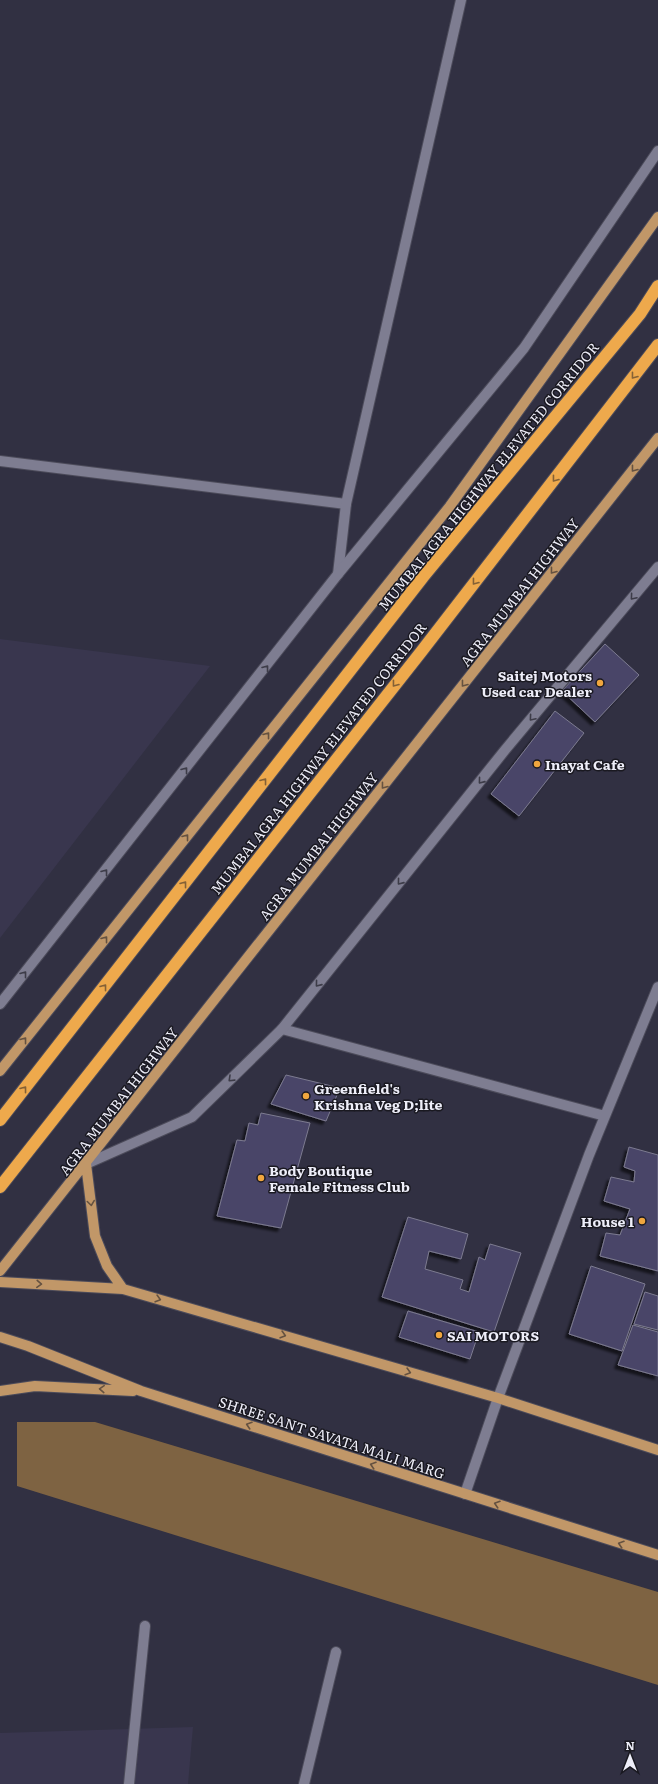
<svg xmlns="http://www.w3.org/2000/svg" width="658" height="1784" font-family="Literata,serif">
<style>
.built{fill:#39364e}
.forest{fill:#7e6342}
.building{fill:#484568;stroke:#7d7b90;filter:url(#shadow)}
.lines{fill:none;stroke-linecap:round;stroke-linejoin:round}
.service-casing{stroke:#4c4b5a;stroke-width:12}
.minor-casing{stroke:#4c4b5a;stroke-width:12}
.tertiary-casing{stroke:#4c4b5a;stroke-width:12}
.primary-casing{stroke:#4c4b5a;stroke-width:12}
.motorway-casing{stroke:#4c4b5a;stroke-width:14}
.service{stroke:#7e7d91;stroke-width:10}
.minor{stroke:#7e7d91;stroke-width:10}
.tertiary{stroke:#7e7d91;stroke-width:10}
.primary{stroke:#c19768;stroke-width:10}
.motorway{stroke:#eea94c;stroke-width:12}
.oneway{stroke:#846136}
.oneway2{stroke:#655241}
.oneway3{stroke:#3d3c48}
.poi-dot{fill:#f0a63e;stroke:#1a1921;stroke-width:1.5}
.labels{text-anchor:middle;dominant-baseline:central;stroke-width:3;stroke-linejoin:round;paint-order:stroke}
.street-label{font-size:14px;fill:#eeeef9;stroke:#1a1921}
.poi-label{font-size:14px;font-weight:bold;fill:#eeeef9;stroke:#1a1921;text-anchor:start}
</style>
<defs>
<filter id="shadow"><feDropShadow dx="-3.5" dy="3.5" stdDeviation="1" flood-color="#0009"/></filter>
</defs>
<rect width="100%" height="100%" fill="#313042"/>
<path class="built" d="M0,639L210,666L0,938Z
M193,1727L188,1784H0V1733Z"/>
<path class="forest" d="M95,1422L658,1592V1685L17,1486V1422Z"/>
<path class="building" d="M605,644L639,675L595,722L562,691Z
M555,711L584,733L519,816L491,794Z
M286,1075L340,1088L326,1121L271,1104Z
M261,1113L310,1123L281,1228L217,1216L237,1140L245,1141L249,1123L258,1125Z
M629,1147L658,1155V1271L600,1256L606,1233L620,1235L630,1209L604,1201L611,1177L634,1182L635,1171L624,1167Z
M408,1217L468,1234L461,1259L429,1251L425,1269L463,1280L460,1289L469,1292L479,1257L485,1260L490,1244L521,1253L494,1332L382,1297Z
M591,1266L645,1284L622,1351L569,1334Z
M645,1292L658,1296V1330L634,1324Z
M408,1311L479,1332L470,1359L399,1337Z
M633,1325L658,1332V1376L618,1365Z"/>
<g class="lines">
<g class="service-casing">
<path id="service" d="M0,461L346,504"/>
</g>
<g class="minor-casing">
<path id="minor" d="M338,574L346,504L461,0
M282,1029L605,1116
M465,1494L498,1398L589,1155L658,987
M129,1784L145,1626
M304,1784L336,1652"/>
</g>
<g class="tertiary-casing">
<path id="tertiary" d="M0,1004L338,574L524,348L658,151
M86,1164L192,1117L282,1029L505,750L658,567"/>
</g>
<g class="primary-casing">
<path id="primary" d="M0,1071L450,506L658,217
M86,1164L95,1236L107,1266L123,1289L498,1398L658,1450
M0,1271L658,438
M0,1282L123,1289
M0,1337L28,1346L141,1391L658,1555
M0,1391L35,1386L133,1391"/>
</g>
<g class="motorway-casing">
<path id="motorway" d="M0,1120L423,577L640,314L658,286
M0,1187L421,652L658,345"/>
</g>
<use href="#service" class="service"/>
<use href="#minor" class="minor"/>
<use href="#tertiary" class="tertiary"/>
<use href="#primary" class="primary"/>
<use href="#motorway" class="motorway"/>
</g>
<defs><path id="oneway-chevron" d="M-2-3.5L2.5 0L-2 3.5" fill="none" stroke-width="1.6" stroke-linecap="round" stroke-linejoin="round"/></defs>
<g class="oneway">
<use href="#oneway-chevron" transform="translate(634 376) rotate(128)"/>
<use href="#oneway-chevron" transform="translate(555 479) rotate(128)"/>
<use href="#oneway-chevron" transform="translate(475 582) rotate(128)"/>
<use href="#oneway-chevron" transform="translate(395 684) rotate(128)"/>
<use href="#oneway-chevron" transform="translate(264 781) rotate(-52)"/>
<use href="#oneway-chevron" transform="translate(184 884) rotate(-52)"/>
<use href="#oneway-chevron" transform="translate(104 987) rotate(-52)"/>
<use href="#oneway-chevron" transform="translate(24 1089) rotate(-52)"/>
</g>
<g class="oneway2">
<use href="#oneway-chevron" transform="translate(634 469) rotate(128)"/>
<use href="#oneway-chevron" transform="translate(553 571) rotate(128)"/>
<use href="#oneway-chevron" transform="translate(464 684) rotate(128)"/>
<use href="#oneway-chevron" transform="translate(267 735) rotate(-52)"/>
<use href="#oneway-chevron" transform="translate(384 786) rotate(128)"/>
<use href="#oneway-chevron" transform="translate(186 837) rotate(-52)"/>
<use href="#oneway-chevron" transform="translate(105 939) rotate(-52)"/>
<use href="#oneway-chevron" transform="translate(24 1040) rotate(-52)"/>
<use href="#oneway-chevron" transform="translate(91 1203) rotate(82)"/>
<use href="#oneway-chevron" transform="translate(39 1284) rotate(3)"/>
<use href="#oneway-chevron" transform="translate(158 1299) rotate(16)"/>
<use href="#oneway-chevron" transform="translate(283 1335) rotate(16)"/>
<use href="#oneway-chevron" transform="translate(408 1372) rotate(16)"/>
<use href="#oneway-chevron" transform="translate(102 1389) rotate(-177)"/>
<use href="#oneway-chevron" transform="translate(249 1425) rotate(-162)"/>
<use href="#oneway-chevron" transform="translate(373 1465) rotate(-162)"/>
<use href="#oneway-chevron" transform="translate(497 1504) rotate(-162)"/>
<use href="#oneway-chevron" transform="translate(621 1544) rotate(-162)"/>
</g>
<g class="oneway3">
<use href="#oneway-chevron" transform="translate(633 597) rotate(130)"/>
<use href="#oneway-chevron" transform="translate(266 668) rotate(-52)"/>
<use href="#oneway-chevron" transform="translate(532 718) rotate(130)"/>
<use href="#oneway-chevron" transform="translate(185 770) rotate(-52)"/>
<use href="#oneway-chevron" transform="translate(481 781) rotate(129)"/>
<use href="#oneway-chevron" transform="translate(105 872) rotate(-52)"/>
<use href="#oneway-chevron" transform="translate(400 882) rotate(129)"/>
<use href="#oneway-chevron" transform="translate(24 974) rotate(-52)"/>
<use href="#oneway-chevron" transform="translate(318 984) rotate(129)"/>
<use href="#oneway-chevron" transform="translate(231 1079) rotate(136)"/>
</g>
<g class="poi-dot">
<circle cx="600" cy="683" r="4"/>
<circle cx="537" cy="764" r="4"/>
<circle cx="306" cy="1096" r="4"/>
<circle cx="261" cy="1178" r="4"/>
<circle cx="642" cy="1221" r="4"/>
<circle cx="439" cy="1335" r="4"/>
</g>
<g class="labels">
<g class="street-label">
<text transform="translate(488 476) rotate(-51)">MUMBAI AGRA HIGHWAY ELEVATED CORRIDOR</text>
<text transform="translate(519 592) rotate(-52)">AGRA MUMBAI HIGHWAY</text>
<text transform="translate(318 758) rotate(-52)">MUMBAI AGRA HIGHWAY ELEVATED CORRIDOR</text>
<text transform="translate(318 846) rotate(-52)">AGRA MUMBAI HIGHWAY</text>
<text transform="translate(118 1101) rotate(-52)">AGRA MUMBAI HIGHWAY</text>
<text transform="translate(332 1437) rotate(18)">SHREE SANT SAVATA MALI MARG</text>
</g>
<g class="poi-label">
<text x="592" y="675" text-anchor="end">Saitej Motors<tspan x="592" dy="16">Used car Dealer</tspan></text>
<text x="545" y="764">Inayat Cafe</text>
<text x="314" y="1088">Greenfield's<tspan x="314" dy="16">Krishna Veg D;lite</tspan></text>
<text x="269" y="1170">Body Boutique<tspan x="269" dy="16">Female Fitness Club</tspan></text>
<text x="634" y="1221" text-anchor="end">House 1</text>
<text x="447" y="1335">SAI MOTORS</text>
</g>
</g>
<g transform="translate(630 1756)" stroke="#1a1921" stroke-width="3" paint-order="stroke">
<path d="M0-3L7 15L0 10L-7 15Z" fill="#eeeef9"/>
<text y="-6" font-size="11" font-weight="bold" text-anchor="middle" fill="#eeeef9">N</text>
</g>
</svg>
